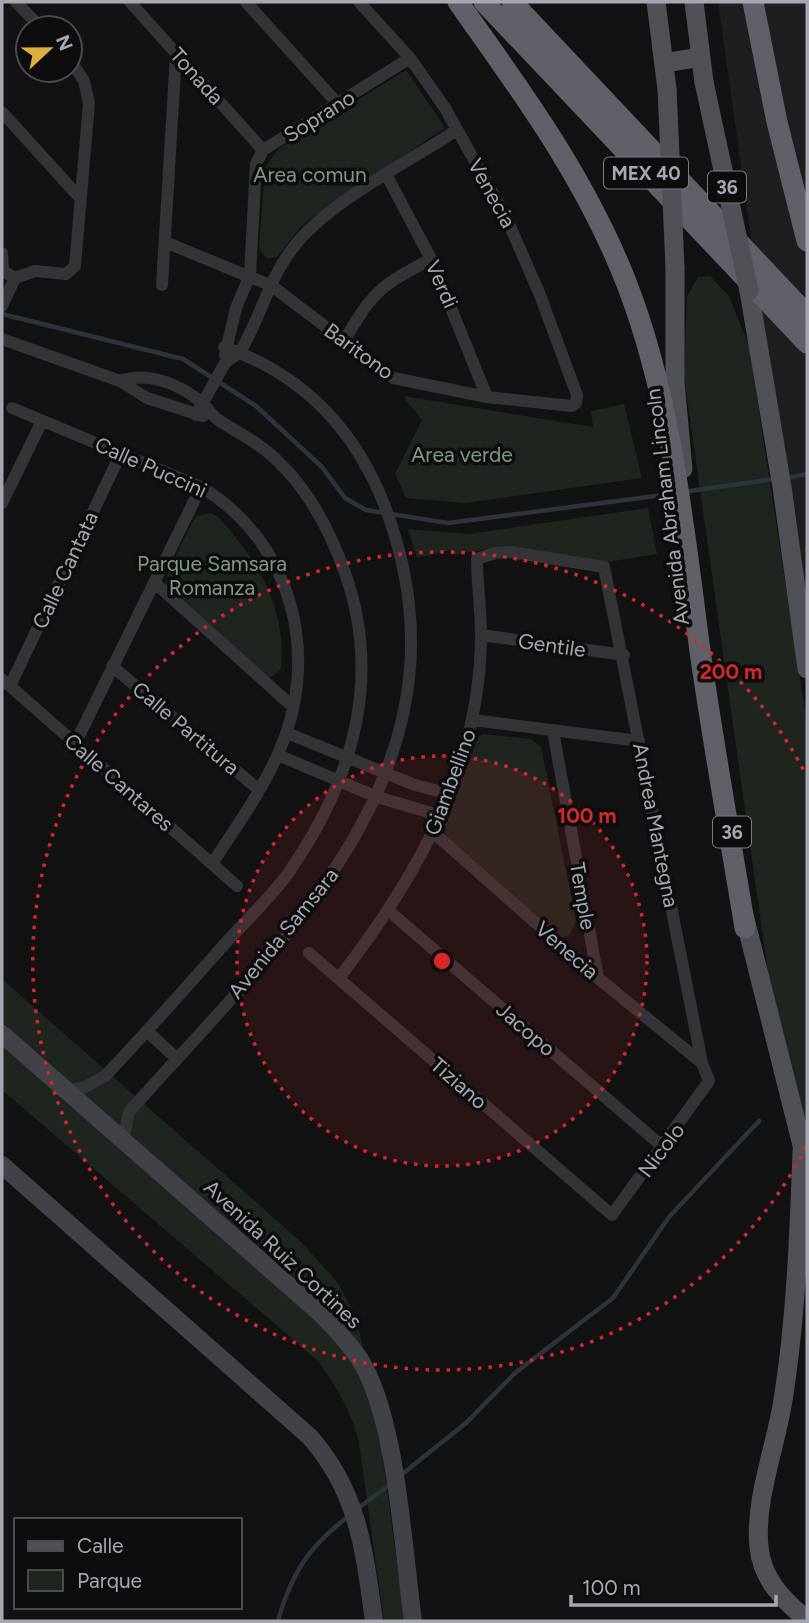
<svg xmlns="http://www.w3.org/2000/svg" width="809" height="1623" font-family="Figtree,sans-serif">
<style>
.built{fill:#1e1e20}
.green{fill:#1e251f}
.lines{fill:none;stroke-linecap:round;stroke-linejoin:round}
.stream{stroke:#2d333a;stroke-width:4.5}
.street{stroke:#333437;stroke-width:12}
.secondary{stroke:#414247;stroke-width:18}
.primary{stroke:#4f5156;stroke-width:19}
.highway{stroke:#606168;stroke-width:21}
.primary-bridge{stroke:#4f5156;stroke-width:19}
.ring{fill:none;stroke:#d62828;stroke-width:3.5;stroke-dasharray:3.5 7}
.labels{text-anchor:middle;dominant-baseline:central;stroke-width:7;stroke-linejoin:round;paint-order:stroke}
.shield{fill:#0d0d0e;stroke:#777a81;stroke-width:2}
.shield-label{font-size:19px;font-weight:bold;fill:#a5a8b2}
.street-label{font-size:21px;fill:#a5a8b2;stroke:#0d0d0e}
.park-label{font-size:21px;fill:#7e9b81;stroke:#0d0d0e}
.centre{fill:#d62828;stroke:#0d0d0e;stroke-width:3.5}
.ring-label{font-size:21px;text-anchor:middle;font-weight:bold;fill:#d62828;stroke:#0d0d0e;stroke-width:7;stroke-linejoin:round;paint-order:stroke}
</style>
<rect width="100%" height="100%" fill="#121213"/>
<path class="built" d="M718,2H807V636Z"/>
<path class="green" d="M406,70L445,128L303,224L277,257L267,259L259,249L265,168L277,150Z
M710,276L729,296L749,346L807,724V1250L684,376L687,296L698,277Z
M403,396L593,427L591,411L624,404L642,478L465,503L406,498L395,474L422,420Z
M648,508L657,554L608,562L495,548L453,555L451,550L417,558L408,529L469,534Z
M212,513C222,519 228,528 235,537C266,574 286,619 281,669L272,677H267L165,589L168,571L192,523L197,516Z
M483,734L531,739L541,747L576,920L570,935L562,938L446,838L445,825L475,739Z
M2,979L300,1241L337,1282L350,1305L359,1331L374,1395L405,1621H384L359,1443C351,1411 337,1387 318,1361L2,1090Z"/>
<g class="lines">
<path class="stream" d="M2,314L183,359L256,406L322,467L345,498L366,510L448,523L671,494
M787,478L807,474
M683,492L775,479
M401,1475L466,1423L515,1373L613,1298L669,1217L759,1121
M357,1509L392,1483
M278,1621C292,1572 309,1546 350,1515"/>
<path class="street" d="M16,2L41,28
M130,2L263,150
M246,2L338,104
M2,112L80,198
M387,176L431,259L487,397
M165,242L272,286L393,378L487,397L572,406L576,403L577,395L540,295L506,217L445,108L410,58L359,2
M2,253L3,271L15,278L35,271L66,274L75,266L89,103L84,81L70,60
M162,285L176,54
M2,306L15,278
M2,339L120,381L147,398L203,416
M344,341C374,290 379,287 431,259
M225,355L236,308L250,275L256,164L263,150L410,58
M12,408L201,487C293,542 322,658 278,754C261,793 235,828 212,864
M196,415L225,363L240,352C260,319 269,278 293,248C325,204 410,161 457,130
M2,503L42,421
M154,582L292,706
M481,635L624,655
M112,666L259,790
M2,679L237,886
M10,686L121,453
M473,720L639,741
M553,731L598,978
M287,733L415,785L450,794
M75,744L201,487
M278,755L377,797L442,816
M434,833L598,978L702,1063
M389,911L663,1147
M309,953L612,1215L709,1081L702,1063L604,567L511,552L495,553L477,559C477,584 481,609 481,634C481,766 417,877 339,978
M147,1031L177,1059
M65,1091L85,1087L105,1076C145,1034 184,990 222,947C244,922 270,899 289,872C352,781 383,680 345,573C327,522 301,475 257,444C244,435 230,428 217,419C211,414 208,408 202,403C180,384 148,371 120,381
M123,1140L129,1112C286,935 484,765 384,504C354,428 302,374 224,347"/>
<path class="secondary" d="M2,1034L320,1313C334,1327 347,1341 359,1358C397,1417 403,1550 413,1621
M2,1165L310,1437C359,1493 364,1550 374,1621"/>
<path class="primary" d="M656,2L667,89
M694,2L704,82
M664,63L701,57
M675,267V382L683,469
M749,291L782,487L807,669
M744,915L807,1165
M802,1151C799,1235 796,1318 783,1400C776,1446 754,1501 759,1547C762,1579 783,1600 807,1620"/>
<path class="highway" d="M458,2C523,93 588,182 628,287C672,402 684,530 700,651C713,743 730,836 745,928
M484,2L807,343
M512,2L807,315
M753,2L777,122L807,241"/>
<path class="primary-bridge" d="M704,82L749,291
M667,89L675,267"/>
</g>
<circle cx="442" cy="961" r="205" fill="#d62828" fill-opacity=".12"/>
<g class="ring">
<circle cx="442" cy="961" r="205"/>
<path d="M806 1147A409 409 0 1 1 806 775"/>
</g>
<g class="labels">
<g class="shield">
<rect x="604" y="157.5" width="84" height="31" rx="5"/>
<rect x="708" y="171.5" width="38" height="31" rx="5"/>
<rect x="713" y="816.5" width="38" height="31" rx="5"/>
</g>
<g class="shield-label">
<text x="646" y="173">MEX 40</text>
<text x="727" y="187">36</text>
<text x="732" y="832">36</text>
</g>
<g class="street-label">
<text transform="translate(197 76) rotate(48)">Tonada</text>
<text transform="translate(319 116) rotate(-32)">Soprano</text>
<text transform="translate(492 193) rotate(61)">Venecia</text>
<text transform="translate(442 284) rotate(66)">Verdi</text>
<text transform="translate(359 351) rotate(36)">Baritono</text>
<text transform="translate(151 467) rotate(24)">Calle Puccini</text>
<text transform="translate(667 507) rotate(-97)">Avenida Abraham Lincoln</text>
<text transform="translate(65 570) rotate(-65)">Calle Cantata</text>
<text transform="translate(552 645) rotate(8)">Gentile</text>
<text transform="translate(186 728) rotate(40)">Calle Partitura</text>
<text transform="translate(119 782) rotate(41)">Calle Cantares</text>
<text transform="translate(450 782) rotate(-70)">Giambellino</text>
<text transform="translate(656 825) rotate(79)">Andrea Mantegna</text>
<text transform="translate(583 896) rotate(80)">Temple</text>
<text transform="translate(283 933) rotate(-51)">Avenida Samsara</text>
<text transform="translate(567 950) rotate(41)">Venecia</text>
<text transform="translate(526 1029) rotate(41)">Jacopo</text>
<text transform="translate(459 1083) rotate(41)">Tiziano</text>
<text transform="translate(661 1150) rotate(-53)">Nicolo</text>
<text transform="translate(283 1254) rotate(43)">Avenida Ruiz Cortines</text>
</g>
<g class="park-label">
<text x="310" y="174">Area comun</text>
<text x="462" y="454">Area verde</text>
<text x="212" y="563">Parque Samsara<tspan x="212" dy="24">Romanza</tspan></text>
</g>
</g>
<circle cx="442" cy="961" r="10" class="centre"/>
<g class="ring-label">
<text x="731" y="679">200 m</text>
<text x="587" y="823">100 m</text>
</g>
<rect width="809" height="1623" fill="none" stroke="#a5a8b2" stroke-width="7"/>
<rect x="14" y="1518" width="228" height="91" fill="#0d0d0e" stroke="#4a4b50" stroke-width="2"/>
<rect x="28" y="1541" width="35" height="10" fill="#4f5156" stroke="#4a4b50" stroke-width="2"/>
<text x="77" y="1553" font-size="21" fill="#a5a8b2">Calle</text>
<rect x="28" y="1570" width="35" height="21" fill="#1e251f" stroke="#4a4b50" stroke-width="2"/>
<text x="77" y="1588" font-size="21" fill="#a5a8b2">Parque</text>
<g transform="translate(49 49) rotate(68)"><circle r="33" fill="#0d0d0e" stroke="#4a4b50" stroke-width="2"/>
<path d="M0-5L12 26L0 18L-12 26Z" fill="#dcae41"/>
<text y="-10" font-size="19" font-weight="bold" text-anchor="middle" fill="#a5a8b2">N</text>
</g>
<path d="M571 1595v10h205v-10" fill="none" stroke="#a5a8b2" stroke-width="3.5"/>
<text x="582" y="1595" font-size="21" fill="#a5a8b2" stroke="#0d0d0e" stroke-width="5" paint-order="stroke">100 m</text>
</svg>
